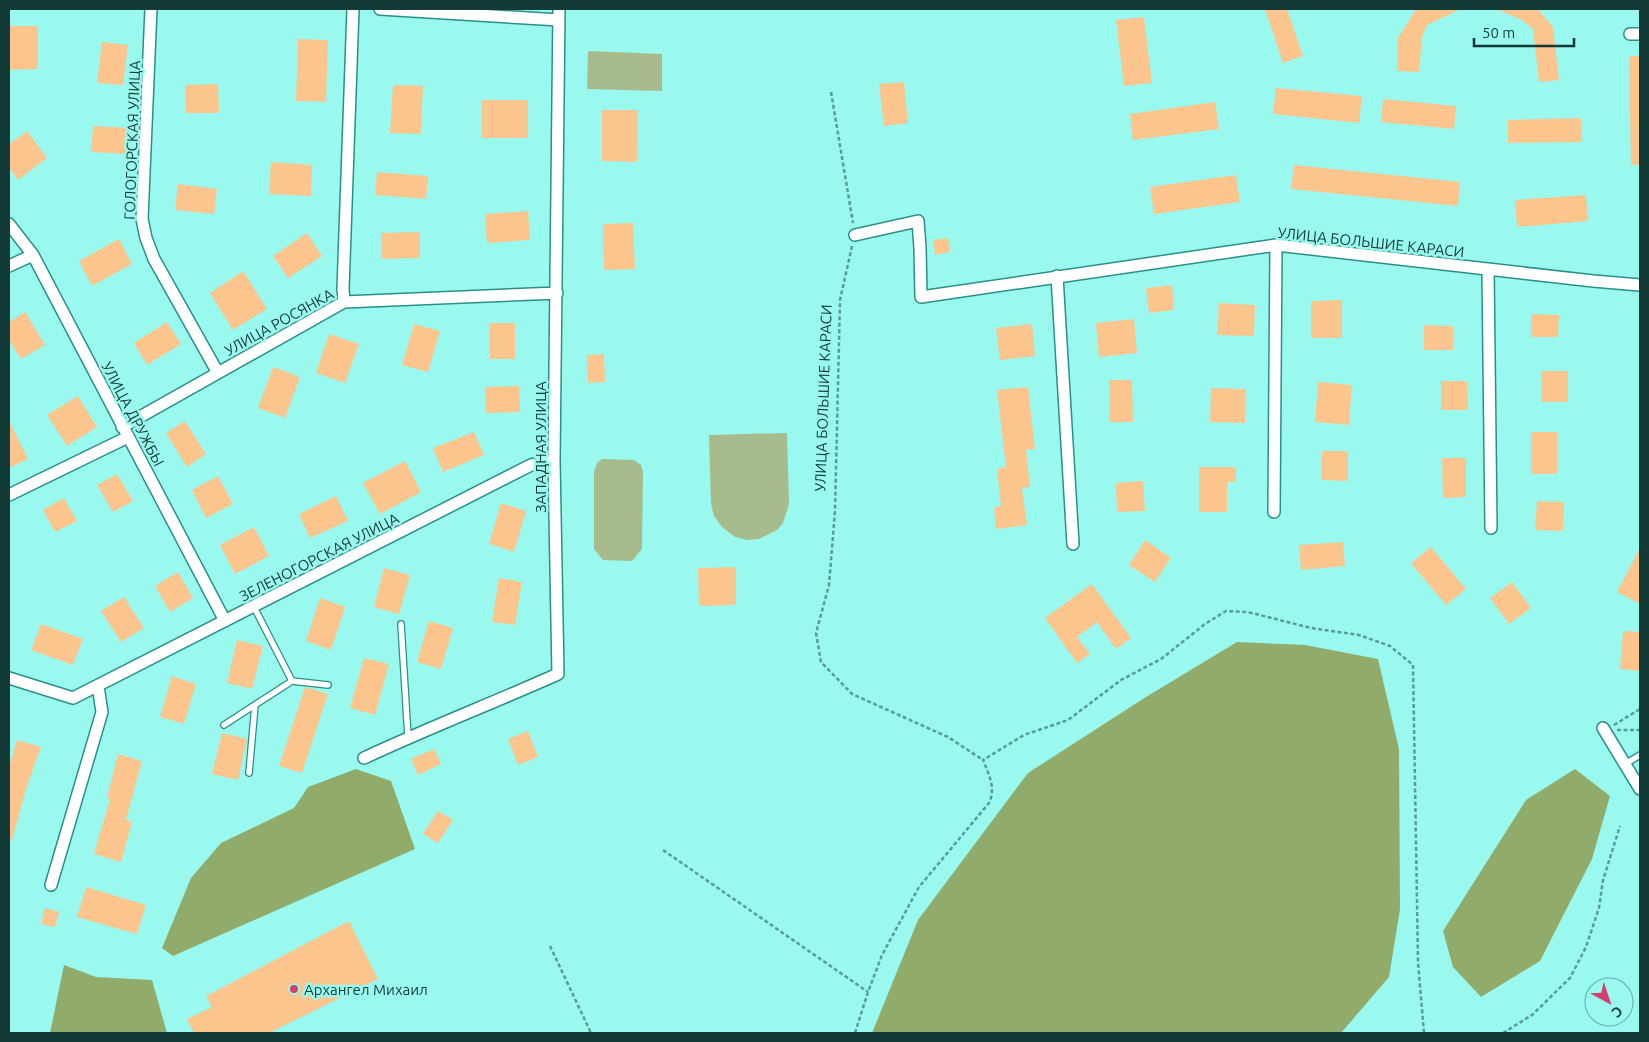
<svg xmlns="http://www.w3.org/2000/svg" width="1649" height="1042" font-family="Ubuntu,sans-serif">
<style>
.green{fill:#a7bb8c}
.forest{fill:#91ab6a}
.building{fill:#fbc58d}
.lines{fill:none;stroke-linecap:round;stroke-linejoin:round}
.service-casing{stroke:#2a9087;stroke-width:8}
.minor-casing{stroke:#2a9087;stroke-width:14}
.path{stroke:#589c95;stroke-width:2.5;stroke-dasharray:4 2.5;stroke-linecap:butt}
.service{stroke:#fff;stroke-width:5.5}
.minor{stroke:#fff;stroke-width:11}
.poi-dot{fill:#d0426d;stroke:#9af9ee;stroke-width:2}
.labels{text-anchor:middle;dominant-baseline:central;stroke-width:5;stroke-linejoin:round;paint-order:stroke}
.street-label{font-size:15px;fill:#123b37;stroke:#9af9ee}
.poi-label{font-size:15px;fill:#123b37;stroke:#9af9ee;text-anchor:start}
</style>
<rect width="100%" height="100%" fill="#9af9ee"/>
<path class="green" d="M588,51L662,54V91L587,89Z
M787,433L789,504L783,523L777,530L759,539L747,540L735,537L722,527L714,516L711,504L709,435Z
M602,459L634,460L641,465L643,472L642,549L632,561L603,560L594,549V472L597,463Z"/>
<path class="forest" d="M1237,642L1305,645L1378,659L1399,749L1400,909L1389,977L1341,1033H872L918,920L1028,773L1146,697Z
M356,769L391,781L415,849L173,956L162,948L191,878L221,843L294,808L308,787Z
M1575,769L1610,796L1592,859L1540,961L1481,997L1453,967L1443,931L1526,800Z
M64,965L96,977L152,980L167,1033H50Z"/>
<path class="building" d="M1265,9H1287L1303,56L1283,63Z
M1416,9H1461L1427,25L1422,38L1419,72L1397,71L1398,38Z
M1496,9H1538L1553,27L1559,80L1539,82L1533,29L1522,20Z
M1144,17L1152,83L1124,86L1116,20Z
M9,26H38V69L9,70Z
M298,39L328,40L326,102L296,101Z
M102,42L128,45L123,85L97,83Z
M1629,56H1640V165H1631Z
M904,82L908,123L884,126L879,84Z
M218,84L219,113H186L185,85Z
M393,85L423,86L421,134L390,133Z
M1276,88L1362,96L1359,123L1273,114Z
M1383,99L1456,106L1454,129L1381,122Z
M482,100H528V138H482Z
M1215,102L1219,129L1133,140L1130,114Z
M602,110H638L637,162L602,161Z
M1581,118L1582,142L1508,143V120Z
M93,126L128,128L127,154L91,152Z
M27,131L47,158L18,180L9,168V144Z
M271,162L312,165L311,196L269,194Z
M1294,165L1460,182L1458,206L1291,189Z
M377,172L428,176L426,199L375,195Z
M1236,175L1240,202L1154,214L1150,187Z
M178,184L217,189L214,214L175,210Z
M1586,195L1588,221L1517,227L1515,200Z
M528,211L530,240L487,243L485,214Z
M633,223L635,269L604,270L603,224Z
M420,232V258L381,259V233Z
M307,233L322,256L288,278L273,256Z
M948,238L950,252L935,255L933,240Z
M119,239L132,264L92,286L79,261Z
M243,271L267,309L233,330L210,293Z
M1172,285L1174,310L1149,313L1146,288Z
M1342,300V338H1311V301Z
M1219,303L1255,305L1254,336L1217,335Z
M25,312L45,345L21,359L9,340V322Z
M1531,314L1559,315L1558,337H1531Z
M1134,319L1137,353L1099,357L1096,323Z
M167,322L181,344L147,365L134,343Z
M489,323H515V359H490Z
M414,324L440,331L428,372L402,365Z
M1032,324L1035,356L1000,360L996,328Z
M1424,325L1453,326V350H1424Z
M329,334L359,344L345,383L316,373Z
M604,354L605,382L588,383L587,355Z
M273,367L300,377L285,418L258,408Z
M1541,371H1568V402H1541Z
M1109,380H1132L1133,422H1109Z
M1441,381H1467L1468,410H1441Z
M1318,382L1352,385L1349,425L1315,422Z
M519,386L520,412L486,413L485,387Z
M1028,387L1035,449L1026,450L1030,487L1022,488L1027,525L996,529L994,507L1001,506L997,469L1006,467L997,390Z
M1211,388L1245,389V423L1210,422Z
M78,396L97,427L67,446L47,415Z
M9,421L28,459L9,468Z
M185,421L206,454L187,467L166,433Z
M474,432L484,455L443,472L433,448Z
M1531,432H1557V474H1531Z
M1322,451H1348V481L1321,480Z
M1442,458H1466V497L1443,498Z
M405,461L421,492L380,514L363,483Z
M1199,467H1236V482H1227V512H1199Z
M117,474L133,501L113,512L97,485Z
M218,476L233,504L206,518L192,490Z
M1143,481L1145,511L1117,512L1116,483Z
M336,496L348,521L310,538L299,514Z
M64,498L77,521L55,532L43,510Z
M1537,501L1564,502L1563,531L1535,530Z
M501,503L526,511L514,552L489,544Z
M254,527L269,556L235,574L220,545Z
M1145,540L1171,558L1155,582L1129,565Z
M1343,542L1345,566L1301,570L1299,545Z
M1431,547L1466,589L1446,605L1411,563Z
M1640,548V604L1617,592Z
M736,567V605L699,606L698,568Z
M384,568L410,575L399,614L374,607Z
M178,572L193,598L170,612L155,586Z
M499,578L522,582L515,625L492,622Z
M1512,582L1531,608L1509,624L1490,598Z
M1092,584L1131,638L1116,649L1097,622L1077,637L1090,654L1077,663L1045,618Z
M124,597L144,628L121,642L101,611Z
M320,598L345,607L331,650L306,641Z
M429,621L453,628L441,669L417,662Z
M41,624L83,639L73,665L31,650Z
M1623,631L1640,632V671L1620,669Z
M237,640L263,646L252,689L227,683Z
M364,658L389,664L375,715L350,708Z
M172,676L196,684L184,724L160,717Z
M305,687L328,694L302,773L279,766Z
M528,731L538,757L518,765L508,739Z
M222,733L247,739L238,780L212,774Z
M17,740L41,747L27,786L12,840H9V767Z
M434,749L441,764L418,775L411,759Z
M118,754L142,761L126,820L132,822L121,862L94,854L110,799L107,798Z
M438,811L453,820L438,843L423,834Z
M86,887L146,905L137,934L77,917Z
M45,908L59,912L55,927L41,924Z
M349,921L378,979L269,1033H194L187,1019L212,1007L206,996Z"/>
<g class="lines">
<g class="service-casing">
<path id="service" d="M254,607L292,681L328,685
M401,624L408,737
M224,725L292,681
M1625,764L1640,755
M249,773L255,705"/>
</g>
<g class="minor-casing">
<path id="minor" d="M151,9L142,219L146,238L154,259L218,373
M380,9L559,20
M1630,34H1640
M9,224L33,255L225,621
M855,235L918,221L920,248L921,297L1276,245L1593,281L1640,285
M9,266L33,255
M1488,269L1491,528
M1057,276L1073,544
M344,302L343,289L353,9
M122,427L344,302L557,293
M9,495L128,437
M1274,512L1276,245
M9,678L73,698L531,465L554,461
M1603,728L1640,789
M364,758C428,728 493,703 558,674L554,461L559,9
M51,885L102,712L98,686"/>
</g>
<path class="path" d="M831,92L853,223
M852,246L840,300L835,511L829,585L816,633L821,662L852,694L948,737L983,760
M1614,725L1640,709
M1617,730H1640
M663,850L868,992
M550,946L591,1033
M855,1033L868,992L882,955L919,887L989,803C996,788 989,775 983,760L1024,735L1068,720L1121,680L1161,659L1205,624L1226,611L1248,612L1311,628L1359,635L1390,646L1413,665L1418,962L1424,1033
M1503,1033L1532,1015L1570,978L1586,947L1599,908L1603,880L1620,826"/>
<use href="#service" class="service"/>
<use href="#minor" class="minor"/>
</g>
<circle class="poi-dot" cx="294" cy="989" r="5"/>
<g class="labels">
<g class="street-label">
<text transform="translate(132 140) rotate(-88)">ГОЛОГОРСКАЯ УЛИЦА</text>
<text transform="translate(1371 242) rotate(6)">УЛИЦА БОЛЬШИЕ КАРАСИ</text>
<text transform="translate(279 322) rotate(-29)">УЛИЦА РОСЯНКА</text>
<text transform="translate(823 398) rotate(-88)">УЛИЦА БОЛЬШИЕ КАРАСИ</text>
<text transform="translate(133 414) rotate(62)">УЛИЦА ДРУЖБЫ</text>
<text transform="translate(540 447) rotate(-90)">ЗАПАДНАЯ УЛИЦА</text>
<text transform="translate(319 557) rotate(-27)">ЗЕЛЕНОГОРСКАЯ УЛИЦА</text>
</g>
<g class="poi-label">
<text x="304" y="989">Архангел Михаил</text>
</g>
</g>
<rect width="1649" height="1042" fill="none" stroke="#123b37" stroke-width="20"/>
<g transform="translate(1609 1002) rotate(140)"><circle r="24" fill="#9af9ee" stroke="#64ada5"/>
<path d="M0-4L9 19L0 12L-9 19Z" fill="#d0426d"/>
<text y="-8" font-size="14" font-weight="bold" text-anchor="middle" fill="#123b37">С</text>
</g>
<path d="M1474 38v8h100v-8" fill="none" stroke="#123b37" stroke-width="2.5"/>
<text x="1482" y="38" font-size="15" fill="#123b37" stroke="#9af9ee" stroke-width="4" paint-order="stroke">50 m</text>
</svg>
